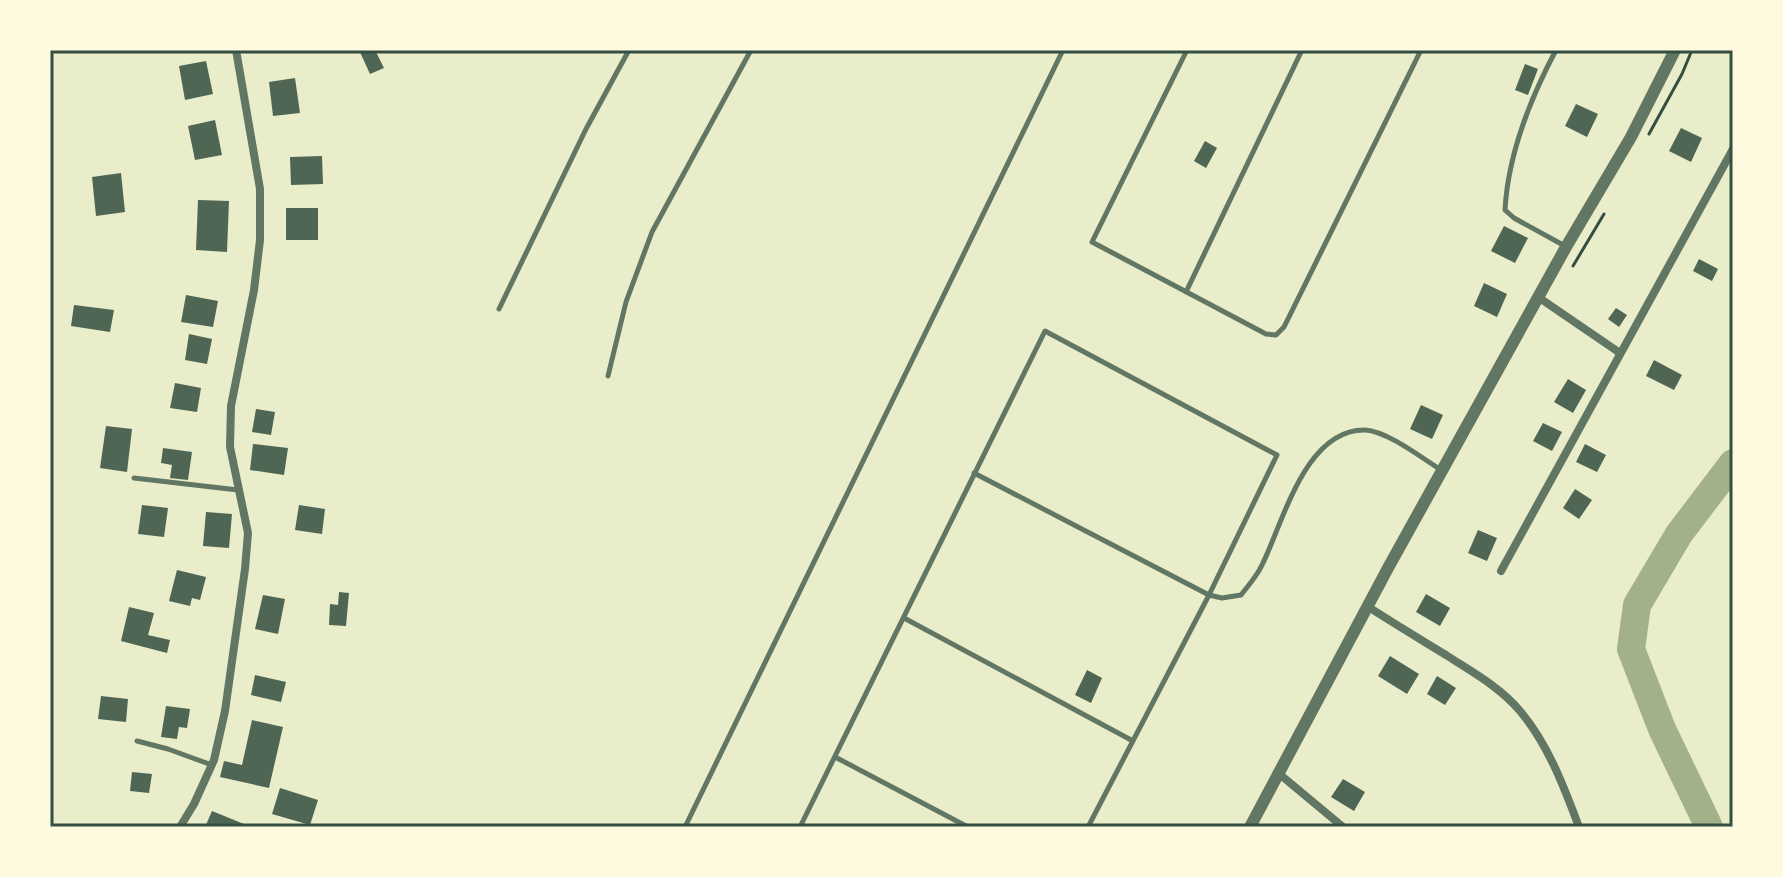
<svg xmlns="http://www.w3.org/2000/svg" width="1783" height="877" font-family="Bitter,serif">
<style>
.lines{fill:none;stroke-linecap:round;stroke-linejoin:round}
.river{stroke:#a3b18a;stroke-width:28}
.building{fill:#4f6655}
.path{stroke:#344e41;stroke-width:3}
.service{stroke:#617663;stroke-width:5}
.minor{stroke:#617663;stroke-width:8}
.tertiary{stroke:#617663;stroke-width:12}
.neatline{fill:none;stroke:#344e41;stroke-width:3}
</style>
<rect width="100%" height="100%" fill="#e9edc9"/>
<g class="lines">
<path class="river" d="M1709,827L1662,729L1631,649L1637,605L1679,534L1733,463"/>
</g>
<path class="building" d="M359,50H375L384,68L370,74Z
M206,61L213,94L185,100L179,66Z
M1525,64L1538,69L1528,95L1515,90Z
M295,78L300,113L273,116L269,82Z
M1576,104L1598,114L1587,137L1565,126Z
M215,120L222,155L195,160L188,126Z
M1681,128L1702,138L1691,162L1669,151Z
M1205,141L1217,148L1206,168L1194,161Z
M322,156L323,184L291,185L290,157Z
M121,173L125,212L96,216L92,177Z
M198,200L229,201L227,252L196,250Z
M286,208H318V240H286Z
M1504,226L1528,238L1515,263L1491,251Z
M1699,259L1718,269L1712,281L1693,271Z
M1484,283L1507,294L1497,317L1474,306Z
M186,295L218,301L213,327L181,322Z
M74,305L114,310L110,332L71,326Z
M1616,308L1627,315L1619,327L1608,319Z
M189,334L212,339L207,364L185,360Z
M1654,360L1682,375L1674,390L1646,376Z
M1568,379L1586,390L1573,413L1554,402Z
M175,383L201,388L197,412L170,408Z
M1421,405L1443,415L1432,439L1410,429Z
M256,409L275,412L271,435L252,432Z
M1543,423L1562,432L1552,451L1533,441Z
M106,426L132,429L127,472L100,468Z
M253,444L288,448L284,475L250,470Z
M1585,444L1606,455L1597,472L1576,462Z
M163,448L192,452L188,480L170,478L172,465L161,463Z
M1575,489L1592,500L1579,519L1563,508Z
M142,505L168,508L164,537L138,534Z
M299,505L325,509L322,534L295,530Z
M206,512L232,514L229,548L203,546Z
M1478,530L1497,538L1487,561L1468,553Z
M177,570L206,577L200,600L192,598L190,606L169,601Z
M339,592L349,593L346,626L329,625L330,604L338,605Z
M1426,594L1450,608L1440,626L1416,612Z
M263,595L285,599L278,634L255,629Z
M129,607L154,613L148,635L170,640L167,653L121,641Z
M1390,656L1419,674L1407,694L1378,676Z
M1087,670L1102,678L1091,703L1075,695Z
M255,675L286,682L281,702L251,695Z
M1437,676L1456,688L1445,705L1427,694Z
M101,696L128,699L126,722L98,719Z
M166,706L190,709L187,728L179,727L177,739L161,737Z
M252,720L283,727L269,788L220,777L224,761L242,765Z
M132,772L152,774L149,793L130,791Z
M1343,779L1365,792L1354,811L1331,797Z
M280,788L318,800L310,825L272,814Z
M212,811L244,824L242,827H205Z"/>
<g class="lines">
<path class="path" d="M1649,134L1682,74L1692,50
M1573,266L1604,214"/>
<path class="service" d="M1187,50L1092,242L1266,334L1276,335L1284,327L1421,50
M1556,50C1530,99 1508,154 1505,210L1514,218L1565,246
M1186,292L1302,50
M499,309L586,129L629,50
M608,376L626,302L652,232L751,50
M974,473L1209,595L1222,598L1241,595C1248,586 1257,576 1262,565C1283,523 1305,429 1365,430C1387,431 1422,458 1441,470
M134,478L238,490
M904,618L1133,741
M137,741L168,749L212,765
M837,758L968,827
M685,827L1063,50
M800,827L1045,331L1277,455L1209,595L1088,827"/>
<path class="minor" d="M1538,297L1620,353
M1501,571L1733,149
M1367,606C1393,623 1420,639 1446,655C1472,672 1500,687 1520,711C1548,744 1564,787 1579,827
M1277,772L1343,827
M180,827L194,804L214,760L225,711L245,569L248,533L230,447L231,406L254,290L260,240V189L236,50"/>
<path class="tertiary" d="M1250,827L1388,568L1566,247L1631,137L1675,50"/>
</g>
<rect width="1783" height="877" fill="none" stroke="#fefae0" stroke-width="104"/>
<rect x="52" y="52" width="1679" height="773" class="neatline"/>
</svg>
